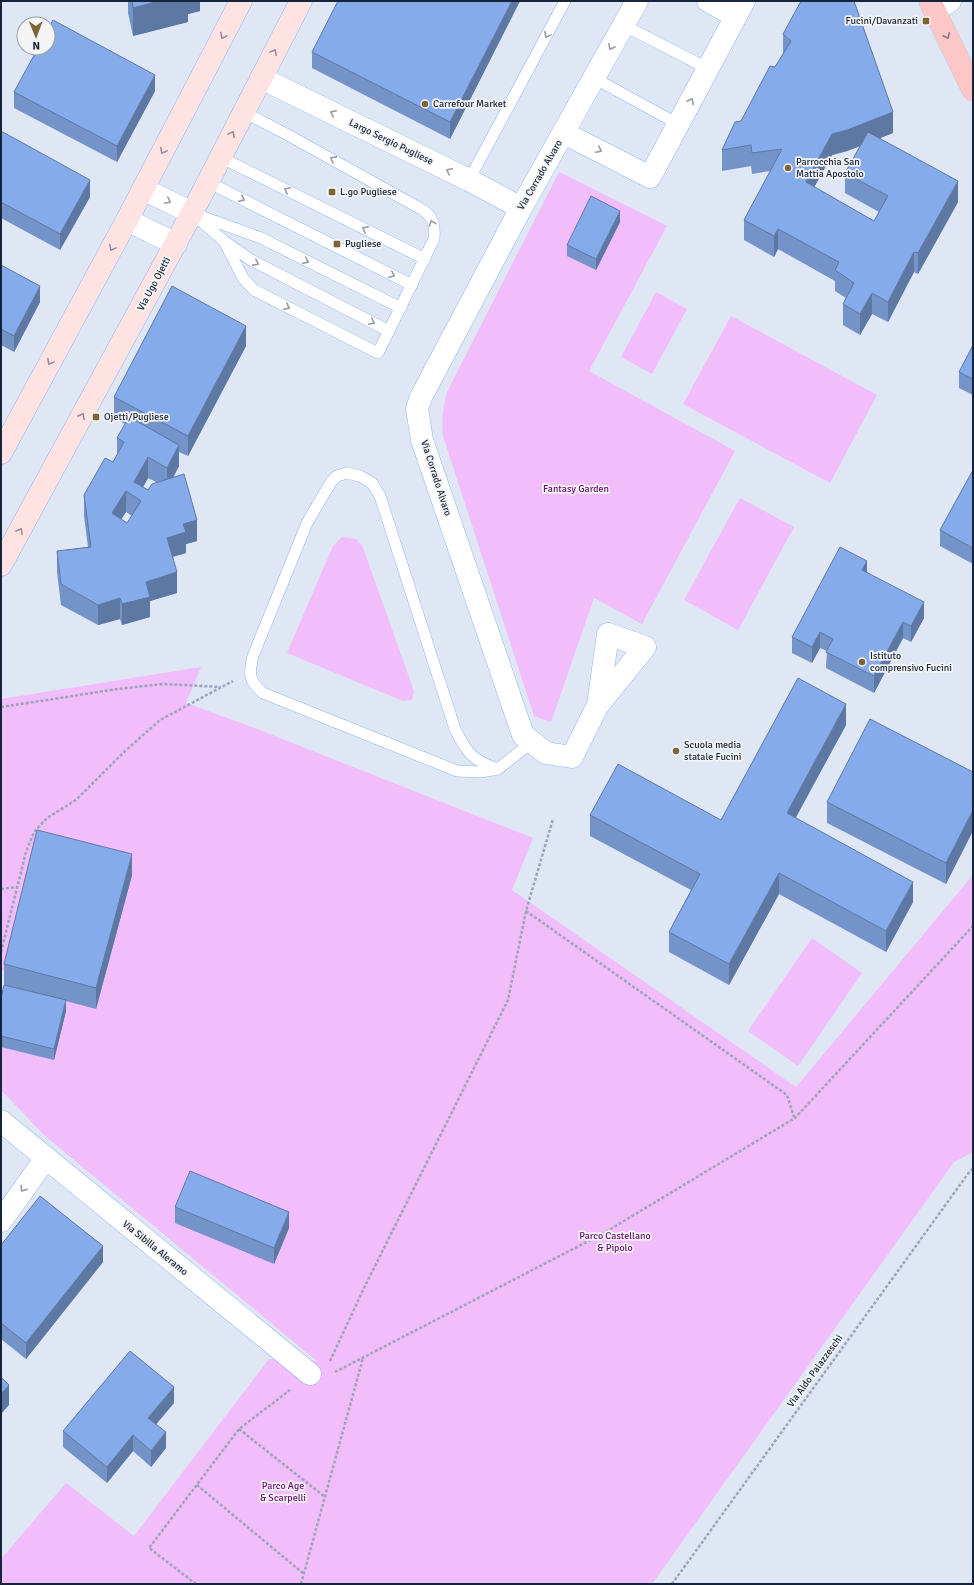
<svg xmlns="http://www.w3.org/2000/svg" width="974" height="1585" font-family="Signika,sans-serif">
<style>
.green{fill:#f1bdfb}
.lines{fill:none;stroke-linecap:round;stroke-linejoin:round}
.lane-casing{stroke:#8fb4f4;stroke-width:12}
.street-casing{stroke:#8fb4f4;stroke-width:23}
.secondary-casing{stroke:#8fb4f4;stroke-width:23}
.primary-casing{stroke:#c2c6cc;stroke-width:23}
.path{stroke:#9ba5b7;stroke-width:2.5;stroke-dasharray:3 2;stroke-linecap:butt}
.lane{stroke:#fff;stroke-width:11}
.street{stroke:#fff;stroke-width:22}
.secondary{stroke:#ffe3e3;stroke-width:22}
.primary{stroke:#fec7c7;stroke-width:22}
.wall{fill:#7393c9;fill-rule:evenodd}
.shaded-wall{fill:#5e78a4}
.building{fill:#86abea;stroke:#5e78a4;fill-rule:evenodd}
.oneway{stroke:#969ca7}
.oneway2{stroke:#968d97}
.oneway3{stroke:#8a7581}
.poi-dot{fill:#7d6435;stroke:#f4f4f4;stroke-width:1.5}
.labels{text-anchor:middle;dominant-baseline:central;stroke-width:3.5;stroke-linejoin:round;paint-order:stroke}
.poi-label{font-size:10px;fill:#15233b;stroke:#f4f4f4;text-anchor:start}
.street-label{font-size:10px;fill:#15233b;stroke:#f4f4f4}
.park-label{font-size:10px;fill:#690d79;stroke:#f4f4f4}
</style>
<rect width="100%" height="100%" fill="#dfe7f5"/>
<path class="green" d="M559,172L667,226L589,371L735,451L642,624L594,598L551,722L534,716L443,436C441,421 443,407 447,392Z
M656,292L687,309L652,374L621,357Z
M731,316L877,395L830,483L683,404Z
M740,498L794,527L738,630L684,600Z
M342,537L356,539L362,545L414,691L412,700L403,701L287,653L333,546Z
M201,667L186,703L252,727L533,838L512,890L796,1087L973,875V1152L954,1162L652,1584H1V1559L66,1483L134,1536L269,1359L317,1361L45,1136L1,1090V996L7,972L1,970V699Z
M812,938L862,973L798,1066L748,1031Z"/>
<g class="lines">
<g class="lane-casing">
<path id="lane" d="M623,25L707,68
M594,78L678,124
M220,157L425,259
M469,180L565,1
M208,182L412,285
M192,213L224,241L251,260L389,331
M200,216L261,238L401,308
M224,241L243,278L254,290L378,353L434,239C435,226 434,218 423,210L288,135L244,112
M498,769C472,760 467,753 455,729L380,496L372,483L360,476L346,473L337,476L331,482L307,523L253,656C249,674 248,680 263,693L457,771L481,772L498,769L532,742"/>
</g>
<g class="street-casing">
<path id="street" d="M708,1L735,16
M935,10L950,1
M261,78L469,180L521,208
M564,133L650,177L744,1
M143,189L192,213
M127,220L176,244
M598,705L608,634L645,647L598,705L572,757L546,753L523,735L422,440L417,409L421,397L521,208L637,1
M1,1121L310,1374
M1,1221L46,1158"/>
</g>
<g class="secondary-casing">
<path id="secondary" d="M1,453L127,220L241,1
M1,565L192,213L301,1"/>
</g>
<g class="primary-casing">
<path id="primary" d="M930,1L973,90"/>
</g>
<path class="path" d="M1,707L118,689L163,684L221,687
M1,889L17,887
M526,911L787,1095L794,1117
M1,952L26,852L34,832L47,818L76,800L124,752L160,720L233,681
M330,1361L364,1288L508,1000L526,911L553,819
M335,1372L604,1233L795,1118L973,926
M239,1429L325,1497
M197,1485L304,1574
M196,1584L149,1548L239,1429L290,1390
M301,1584L363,1358
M672,1584L970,1171L973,1169"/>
<use href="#lane" class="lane"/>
<use href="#street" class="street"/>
<use href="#secondary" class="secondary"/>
<use href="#primary" class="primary"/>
</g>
<path class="wall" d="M128,1H200V11L188,14V22L133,36L128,13Z
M520,1L450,139L312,68V52Z
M783,34L893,133L880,138L958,202L918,274L914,272L888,322L872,314L860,335L843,325V304L846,298L835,291V281L778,249L774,257L744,240V220L770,171L752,174L751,166L722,171V150L741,121L783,54ZM861,146L845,173V193L879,212L874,221L814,187L832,155L847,151Z
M155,91L117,162L14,108V92Z
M1,131L90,197L60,250L1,218Z
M620,222L596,270L567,256V245Z
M1,265L40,302L14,352L1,345Z
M973,345V395L959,388V372Z
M246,346L188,456L179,452V466L173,478L197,541L186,544V553L173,557L177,593L150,601V617L122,625L120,619L98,625L61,605L57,572V551L88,547L84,516V495L113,462L117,455V438L125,424L114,418V397ZM148,478L156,482L148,490L143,487ZM126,512L132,516L127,523L121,519Z
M973,470V564L940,546V530Z
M867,572L924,618L911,642L903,638L874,693L826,668L827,651L820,648L812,663L792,653V637Z
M846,725L795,818L913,902L886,952L779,894L729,985L669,952V932L691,890L590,836V815L721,820Z
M973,772L946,884L827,823V802Z
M132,875L96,1009L66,1001V1011L54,1060L1,1047V998L40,994L4,985V964Z
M175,1207L289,1228L274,1264L175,1223Z
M1,1245L103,1262L26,1359L1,1339Z
M174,1403L156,1424L166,1448L151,1467L133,1451L107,1483L63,1447V1431Z"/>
<path class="shaded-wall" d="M159,1H200V11L188,14V22L133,36V8Z
M512,1H520L450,139V122Z
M155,75V91L117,162V146Z
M893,112V133L847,151L832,155L806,202V182L832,134Z
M90,180V197L60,250V234Z
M958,181V202L918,274V253Z
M620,211V222L596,270V259Z
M778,229V249L774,257V236Z
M914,252V272L888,322V302Z
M40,286V302L14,352V336Z
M872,293V314L860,335V314Z
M246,326V346L188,456V436Z
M179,445V466L167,489V468Z
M148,457V478L137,498L134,482Z
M126,491V512L112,534V513Z
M197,520V541L186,544V553L167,558V538L183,524Z
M867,561V577L862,570Z
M177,572V593L150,601V617L122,625V604L146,582Z
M120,598V619L98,625V605Z
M924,602V618L911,642V626Z
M903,622V638L874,693V676Z
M820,632V648L812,663V647Z
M846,704V725L787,834V813Z
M973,810V831L946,884V863Z
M132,854V875L96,1009V988Z
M779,873V894L729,985V964Z
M913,882V902L886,952V931Z
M66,1000V1011L54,1060V1049Z
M289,1212V1228L274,1264V1248Z
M103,1246V1262L26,1359V1343Z
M9,1385V1405L1,1414V1394Z
M174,1387V1403L148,1434V1418Z
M166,1432V1448L151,1467V1451Z
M133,1435V1451L107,1483V1467Z"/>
<path class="building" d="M132,1H159L133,8Z
M338,1H512L450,122L312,52Z
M801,1H854L893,112L847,130L832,134L806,182L874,221L888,196L845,173L868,132L958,181L918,253L914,252L888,302L872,293L860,314L843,304L854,283L835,270L839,262L778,229L774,236L744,220L782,149L752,153L751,145L722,150L735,122L741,121L770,66L775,67L791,41L783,34Z
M53,20L155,75L117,146L14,92L38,48H48V29Z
M1,131L90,180L60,234L1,202Z
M591,196L620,211L596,259L567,245Z
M1,265L40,286L14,336L1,329Z
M172,286L246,326L188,436L114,397Z
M973,345V379L959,372Z
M129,417L179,445L167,468L148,457L134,482L148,490L152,484L184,474L197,520L183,524L186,532L167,538L177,572L146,582L150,597L122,604L120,598L98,605L61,584L57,551L91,547L84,495L105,458L113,462L124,442L117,438ZM126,491L141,501L127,523L112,513Z
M973,470V548L940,530Z
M840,547L867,561L862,570L924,602L911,626L903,622L874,676L826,652L833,639L820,632L812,647L792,637Z
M798,678L846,704L787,813L913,882L886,931L779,873L729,964L669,932L700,874L590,815L618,764L721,820Z
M870,719L973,772V810L946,863L827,802Z
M37,830L132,854L96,988L4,964Z
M4,985L66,1000L54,1049L1,1036V998Z
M190,1171L289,1212L274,1248L175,1207Z
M40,1196L103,1246L26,1343L1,1323V1245Z
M130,1351L174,1387L148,1418L166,1432L151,1451L133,1435L107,1467L63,1431Z
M1,1377L9,1385L1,1394Z"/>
<defs><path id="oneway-chevron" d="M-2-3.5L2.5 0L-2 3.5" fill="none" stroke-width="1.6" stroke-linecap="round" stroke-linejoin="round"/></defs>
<g class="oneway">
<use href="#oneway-chevron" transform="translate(547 35) rotate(118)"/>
<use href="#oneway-chevron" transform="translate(611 47) rotate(119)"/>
<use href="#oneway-chevron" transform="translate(691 101) rotate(-63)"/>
<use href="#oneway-chevron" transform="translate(333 113) rotate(-154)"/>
<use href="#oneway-chevron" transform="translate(599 150) rotate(27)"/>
<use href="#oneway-chevron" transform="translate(333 159) rotate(-151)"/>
<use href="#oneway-chevron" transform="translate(449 171) rotate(-154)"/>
<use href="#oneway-chevron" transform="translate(287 190) rotate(-153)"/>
<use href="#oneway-chevron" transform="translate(242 199) rotate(27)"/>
<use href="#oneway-chevron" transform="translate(168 201) rotate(27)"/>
<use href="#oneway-chevron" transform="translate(432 223) rotate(-109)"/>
<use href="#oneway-chevron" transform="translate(365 229) rotate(-153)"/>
<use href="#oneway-chevron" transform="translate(306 261) rotate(27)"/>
<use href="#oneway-chevron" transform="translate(256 263) rotate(28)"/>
<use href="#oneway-chevron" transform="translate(392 275) rotate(27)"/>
<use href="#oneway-chevron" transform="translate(287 307) rotate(27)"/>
<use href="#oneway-chevron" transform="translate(372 322) rotate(27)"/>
<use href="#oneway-chevron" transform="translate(23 1189) rotate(125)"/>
</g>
<g class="oneway2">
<use href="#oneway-chevron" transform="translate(223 36) rotate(118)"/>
<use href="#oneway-chevron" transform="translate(274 52) rotate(-62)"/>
<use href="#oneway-chevron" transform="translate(232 134) rotate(-62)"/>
<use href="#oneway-chevron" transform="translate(163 151) rotate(118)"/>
<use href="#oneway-chevron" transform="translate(112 248) rotate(118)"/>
<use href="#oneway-chevron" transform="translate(50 362) rotate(118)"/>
<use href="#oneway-chevron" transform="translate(82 416) rotate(-61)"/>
<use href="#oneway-chevron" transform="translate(20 531) rotate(-61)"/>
</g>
<use class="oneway3" href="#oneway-chevron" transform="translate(947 36) rotate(64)"/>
<g class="poi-dot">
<rect x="922" y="17" width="8" height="8" rx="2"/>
<circle cx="425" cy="104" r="4"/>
<circle cx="788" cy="168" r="4"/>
<rect x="328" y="188" width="8" height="8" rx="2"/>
<rect x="333" y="240" width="8" height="8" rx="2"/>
<rect x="92" y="413" width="8" height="8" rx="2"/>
<circle cx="862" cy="662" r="4"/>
<circle cx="676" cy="751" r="4"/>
</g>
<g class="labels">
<g class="poi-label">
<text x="918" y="21" text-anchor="end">Fucini/Davanzati</text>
<text x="433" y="104">Carrefour Market</text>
<text x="796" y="162">Parrocchia San<tspan x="796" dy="12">Mattia Apostolo</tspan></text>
<text x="340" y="192">L.go Pugliese</text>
<text x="345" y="244">Pugliese</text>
<text x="104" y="417">Ojetti/Pugliese</text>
<text x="870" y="656">Istituto<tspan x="870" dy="12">comprensivo Fucini</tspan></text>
<text x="684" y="745">Scuola media<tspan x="684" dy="12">statale Fucini</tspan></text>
</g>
<g class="street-label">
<text transform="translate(391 142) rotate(26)">Largo Sergio Pugliese</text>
<text transform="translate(540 175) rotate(-60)">Via Corrado Alvaro</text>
<text transform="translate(154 284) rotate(-62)">Via Ugo Ojetti</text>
<text transform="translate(436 478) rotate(72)">Via Corrado Alvaro</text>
<text transform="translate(155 1248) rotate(39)">Via Sibilla Aleramo</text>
<text transform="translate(815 1371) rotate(-54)">Via Aldo Palazzeschi</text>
</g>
<g class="park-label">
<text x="576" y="489">Fantasy Garden</text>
<text x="615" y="1236">Parco Castellano<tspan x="615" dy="12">&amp; Pipolo</tspan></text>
<text x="283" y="1486">Parco Age<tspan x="283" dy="12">&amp; Scarpelli</tspan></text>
</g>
</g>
<rect width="974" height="1585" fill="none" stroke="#15233b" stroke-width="4"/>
<g transform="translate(36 36) rotate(179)"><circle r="19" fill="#f4f4f4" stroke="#9ba0aa"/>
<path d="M0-3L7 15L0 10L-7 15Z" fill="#7d6435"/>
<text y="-6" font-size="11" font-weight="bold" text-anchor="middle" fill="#15233b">N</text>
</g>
</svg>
